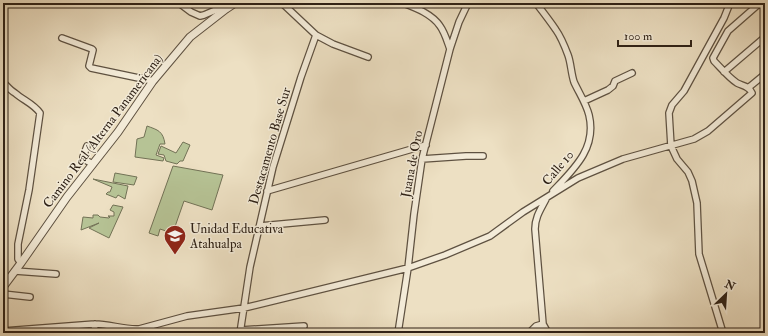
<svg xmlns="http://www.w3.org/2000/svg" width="768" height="336" font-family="'IM FELL Double Pica',serif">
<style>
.green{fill:#b6c395;stroke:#727256}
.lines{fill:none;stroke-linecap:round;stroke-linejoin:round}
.minor-casing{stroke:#5e5141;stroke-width:8}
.tertiary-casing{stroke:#5e5141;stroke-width:9}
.minor{stroke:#f3ebd8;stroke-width:5.5}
.tertiary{stroke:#f3ebd8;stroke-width:7}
.labels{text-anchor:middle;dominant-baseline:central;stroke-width:3;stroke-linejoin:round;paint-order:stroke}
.street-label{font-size:13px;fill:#2e2116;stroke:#f3ebd8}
.poi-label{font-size:13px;fill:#2e2116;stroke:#f3ebd8;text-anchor:start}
</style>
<rect width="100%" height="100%" fill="#ede0c3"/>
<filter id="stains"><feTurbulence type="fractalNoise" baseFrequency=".005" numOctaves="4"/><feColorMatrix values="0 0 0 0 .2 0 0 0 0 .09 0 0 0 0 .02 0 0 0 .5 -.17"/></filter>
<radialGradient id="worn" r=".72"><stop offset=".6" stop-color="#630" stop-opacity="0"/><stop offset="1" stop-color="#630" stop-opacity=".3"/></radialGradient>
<path class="green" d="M147,126C158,130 163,131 165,144H160L156,155L164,158L163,161L135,157L137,139L144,137Z
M183,142L190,145L183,161H180L177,164L166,161L164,155L158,154L161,146L176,153Z
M173,166L223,175L212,210L184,201L171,238L166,236V231L160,229L158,236L149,233Z
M115,173L137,177L134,185L113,182Z
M93,179L128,186L125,199L118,195L116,198L106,194L108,192H110L112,187Z
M113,205L123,207L109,238L89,228L99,223L81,230L83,217L93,218V215H98L100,217L109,218L110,217L108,216H114V212L110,210Z"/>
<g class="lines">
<g class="minor-casing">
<path id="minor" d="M179,3L191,12L200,16L204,15L218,9H226
M403,3C416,8 432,14 440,26C445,33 447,41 450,49
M536,3C543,12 550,21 556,30C561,37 565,47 568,55C571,63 571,73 574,82C579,93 586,103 589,115C597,148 574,169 553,191
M316,35L333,44L368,57
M62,38L92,49L93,50L89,66L91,68L153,81
M724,72L765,37
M3,82C7,86 10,90 15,93C23,100 34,104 40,113L29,190L18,244V259L21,263
M748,88L765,74
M584,101L608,90L613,86L615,81L632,73
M87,146L83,157V159L93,164
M422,159L466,156H483
M267,191L426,145
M546,199C541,209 535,217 535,229L543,324L548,333
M260,226L325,220
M15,271L56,274
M3,294L30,297
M241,330L304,326
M3,331L95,324C110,324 124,330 139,329L187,316L244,308L408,268L445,255L490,236L523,212L578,178L623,159L694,139L708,131L752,93C749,86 743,86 737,83C728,77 721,68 714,61L713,58L728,31L760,3
M663,332V333
M94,333L95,324
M240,333L250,267L273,167L301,77L316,35L282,3
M398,333L408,268L414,214L422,159L450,49L459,22L468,3
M529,333L536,326L543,324
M723,333L699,254L697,203L692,181L688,172L677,159L671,146L669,113L672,105L684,91L724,18L730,3"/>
</g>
<g class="tertiary-casing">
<path id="tertiary" d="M3,287L21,263L67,197L118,132L153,81L190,37L226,9L235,3"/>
</g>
<use href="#minor" class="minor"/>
<use href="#tertiary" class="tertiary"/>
</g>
<defs>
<g id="school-pin" transform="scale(1.15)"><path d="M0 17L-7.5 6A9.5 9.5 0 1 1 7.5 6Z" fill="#8f2418" stroke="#f3ebd8"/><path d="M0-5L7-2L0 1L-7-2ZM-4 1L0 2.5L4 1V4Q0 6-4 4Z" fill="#fff"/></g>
</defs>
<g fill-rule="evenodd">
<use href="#school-pin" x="175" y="236"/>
</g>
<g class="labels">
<g class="street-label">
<text transform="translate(103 131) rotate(-53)">Camino Real (Alterna Panamericana)</text>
<text transform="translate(270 146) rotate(-74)">Destacamento Base Sur</text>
<text transform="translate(412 164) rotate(-79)">Juana de Oro</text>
<text transform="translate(558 168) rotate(-50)">Calle 10</text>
</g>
<g class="poi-label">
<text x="190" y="229">Unidad Educativa<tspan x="190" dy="15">Atahualpa</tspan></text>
</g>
</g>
<rect width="768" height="336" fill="none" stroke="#ede0c3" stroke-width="16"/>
<rect x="4" y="4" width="760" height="328" fill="none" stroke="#2e2116" stroke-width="2"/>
<rect x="8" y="8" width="752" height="320" fill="none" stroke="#2e2116"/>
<g transform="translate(726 294) rotate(25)" stroke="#f3ebd8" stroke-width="3" paint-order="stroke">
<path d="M0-3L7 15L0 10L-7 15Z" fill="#2e2116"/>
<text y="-6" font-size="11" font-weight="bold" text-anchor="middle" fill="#2e2116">N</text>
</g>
<path d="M618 40v6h73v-6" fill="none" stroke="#2e2116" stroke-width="2"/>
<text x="624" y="40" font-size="12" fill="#2e2116" stroke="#f3ebd8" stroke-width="3" paint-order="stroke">100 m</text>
<rect width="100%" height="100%" filter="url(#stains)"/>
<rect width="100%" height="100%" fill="url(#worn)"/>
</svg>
